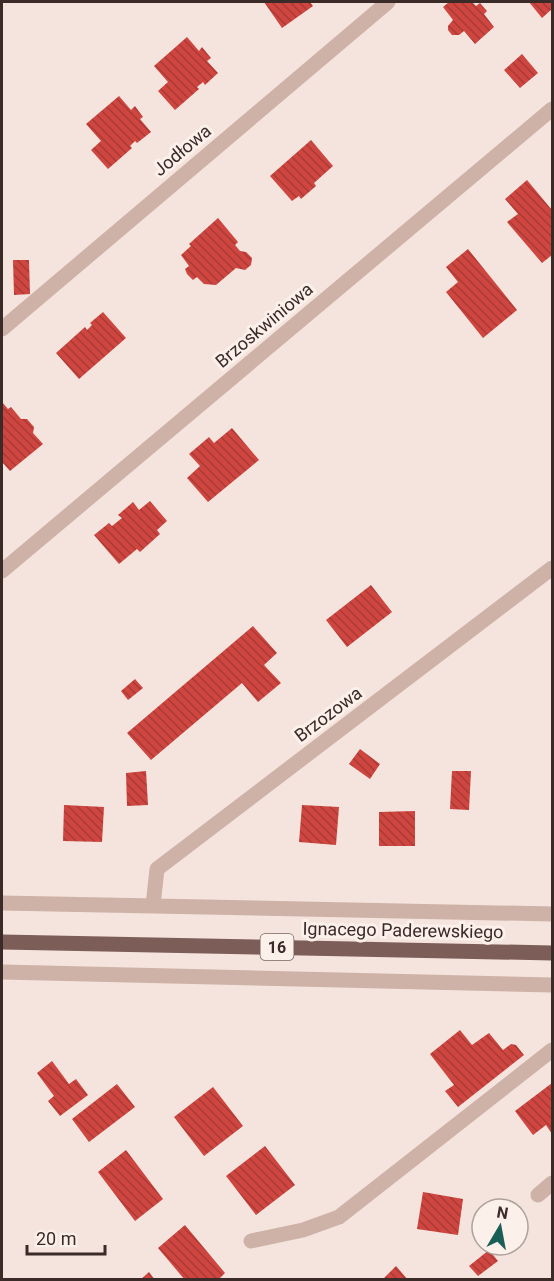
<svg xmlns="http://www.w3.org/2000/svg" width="554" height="1281" font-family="Roboto,sans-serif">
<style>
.building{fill:url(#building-back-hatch)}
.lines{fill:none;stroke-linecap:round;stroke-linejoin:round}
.minor{stroke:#ceb1a7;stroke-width:15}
.major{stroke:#7d5d58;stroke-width:15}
.labels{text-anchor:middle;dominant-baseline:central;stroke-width:6;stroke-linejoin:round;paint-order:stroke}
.shield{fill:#fbf0ea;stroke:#746562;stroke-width:1.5}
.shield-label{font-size:16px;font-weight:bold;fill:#3a2a28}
.street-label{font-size:18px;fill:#3a2a28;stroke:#fbf0ea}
</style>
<defs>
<pattern id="building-back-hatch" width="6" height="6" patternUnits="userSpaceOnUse" patternTransform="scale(1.5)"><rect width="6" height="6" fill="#cf4540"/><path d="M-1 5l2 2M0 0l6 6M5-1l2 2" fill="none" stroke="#a93a36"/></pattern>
</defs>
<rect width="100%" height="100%" fill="#f4e4dd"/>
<path class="building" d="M264,2H310L313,6L282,28Z
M449,2H472L476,6L480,3L487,11L484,14L494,27L475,44L464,31L459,35H452L448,30V26L453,20L443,7Z
M529,2H552V9L542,18Z
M187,37L199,51L202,47L211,58L207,61L218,73L205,85L203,82L197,87L199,89L175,110L158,91L168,82L154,66Z
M522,54L538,73L520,88L504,70Z
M119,96L131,110L135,106L143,117L140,119L151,132L137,143L135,141L130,146L132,148L108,169L91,150L101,141L86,124Z
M311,140L333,166L314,183L316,186L301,199L299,196L292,201L270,176Z
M527,180L552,210V255L542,263L507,222L518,214L505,199Z
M218,218L238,242L235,245L240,251L246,252L252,258L251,265L245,270L236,268L216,285L204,284L197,277L193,280L187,274L185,269L189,266L181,255L191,246L189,244Z
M468,249L517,310L483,338L446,292L458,282L446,267Z
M13,260H29L30,294L14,295Z
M103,312L126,338L79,379L56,353L85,327L87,330L92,325L90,323Z
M2,402L8,409L11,407L21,419H27L34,427L33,433L43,444L10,471L2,462Z
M232,428L259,460L208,502L187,478L200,466L189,454L209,437L214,443Z
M150,501L167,521L157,530L160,534L140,552L137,549L119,564L94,535L109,523L112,526L122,518L118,515L133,502L139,510Z
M371,585L392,612L347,647L326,620Z
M253,626L277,653L264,665L281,683L258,702L242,683L151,760L127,733Z
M135,679L143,688L128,700L121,691Z
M360,749L380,764L370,779L349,764Z
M146,771L148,805L127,806L126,773Z
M452,771H471L469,810L450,809Z
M64,805L104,807L102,842L63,841Z
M302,805L339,807L336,845L299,842Z
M415,811V846H379V812Z
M460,1030L472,1045L489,1033L503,1050L511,1044L516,1045L524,1055L458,1107L445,1091L454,1085L430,1054Z
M52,1061L69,1084L76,1079L88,1095L60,1116L48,1101L54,1096L37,1073Z
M552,1083V1134L546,1125L533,1135L515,1111Z
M117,1084L135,1107L89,1142L72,1119Z
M213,1087L243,1126L204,1156L174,1117Z
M265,1146L295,1185L256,1215L226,1176Z
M126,1150L163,1199L135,1221L98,1172Z
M423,1192L463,1199L458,1235L417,1229Z
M185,1225L225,1273L218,1280H185L158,1248Z
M489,1250L498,1261L478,1276L469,1266Z
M396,1266L408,1280H382Z
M149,1272L155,1280H140Z"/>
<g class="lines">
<path class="minor" d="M2,329L388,2
M2,571L552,109
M2,903L552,914
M153,906L157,869L552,568
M2,972L552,985
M538,1195L552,1183
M251,1241L303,1230L339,1217L552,1050"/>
<path class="major" d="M2,942L552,953"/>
</g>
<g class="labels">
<rect class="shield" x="260.5" y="934" width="33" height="26" rx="4.5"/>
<g class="shield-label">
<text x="277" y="947">16</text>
</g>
<g class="street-label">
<text transform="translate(182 150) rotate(-40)">Jodłowa</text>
<text transform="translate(264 325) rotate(-40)">Brzoskwiniowa</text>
<text transform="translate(328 714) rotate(-37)">Brzozowa</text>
<text transform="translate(403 930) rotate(1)">Ignacego Paderewskiego</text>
</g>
</g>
<rect width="554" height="1281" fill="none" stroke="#3a2a28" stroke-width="6"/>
<g transform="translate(500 1227) rotate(10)"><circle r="28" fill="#fbf0ea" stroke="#aea19c" stroke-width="1.5"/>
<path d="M0-4.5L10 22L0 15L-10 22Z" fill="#1a5f55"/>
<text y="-9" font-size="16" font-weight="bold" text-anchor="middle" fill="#3a2a28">N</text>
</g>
<path d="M27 1245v9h78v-9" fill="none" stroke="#3a2a28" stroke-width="3"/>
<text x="36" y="1245" font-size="18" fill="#3a2a28" stroke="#fbf0ea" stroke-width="4.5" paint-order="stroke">20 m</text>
</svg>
